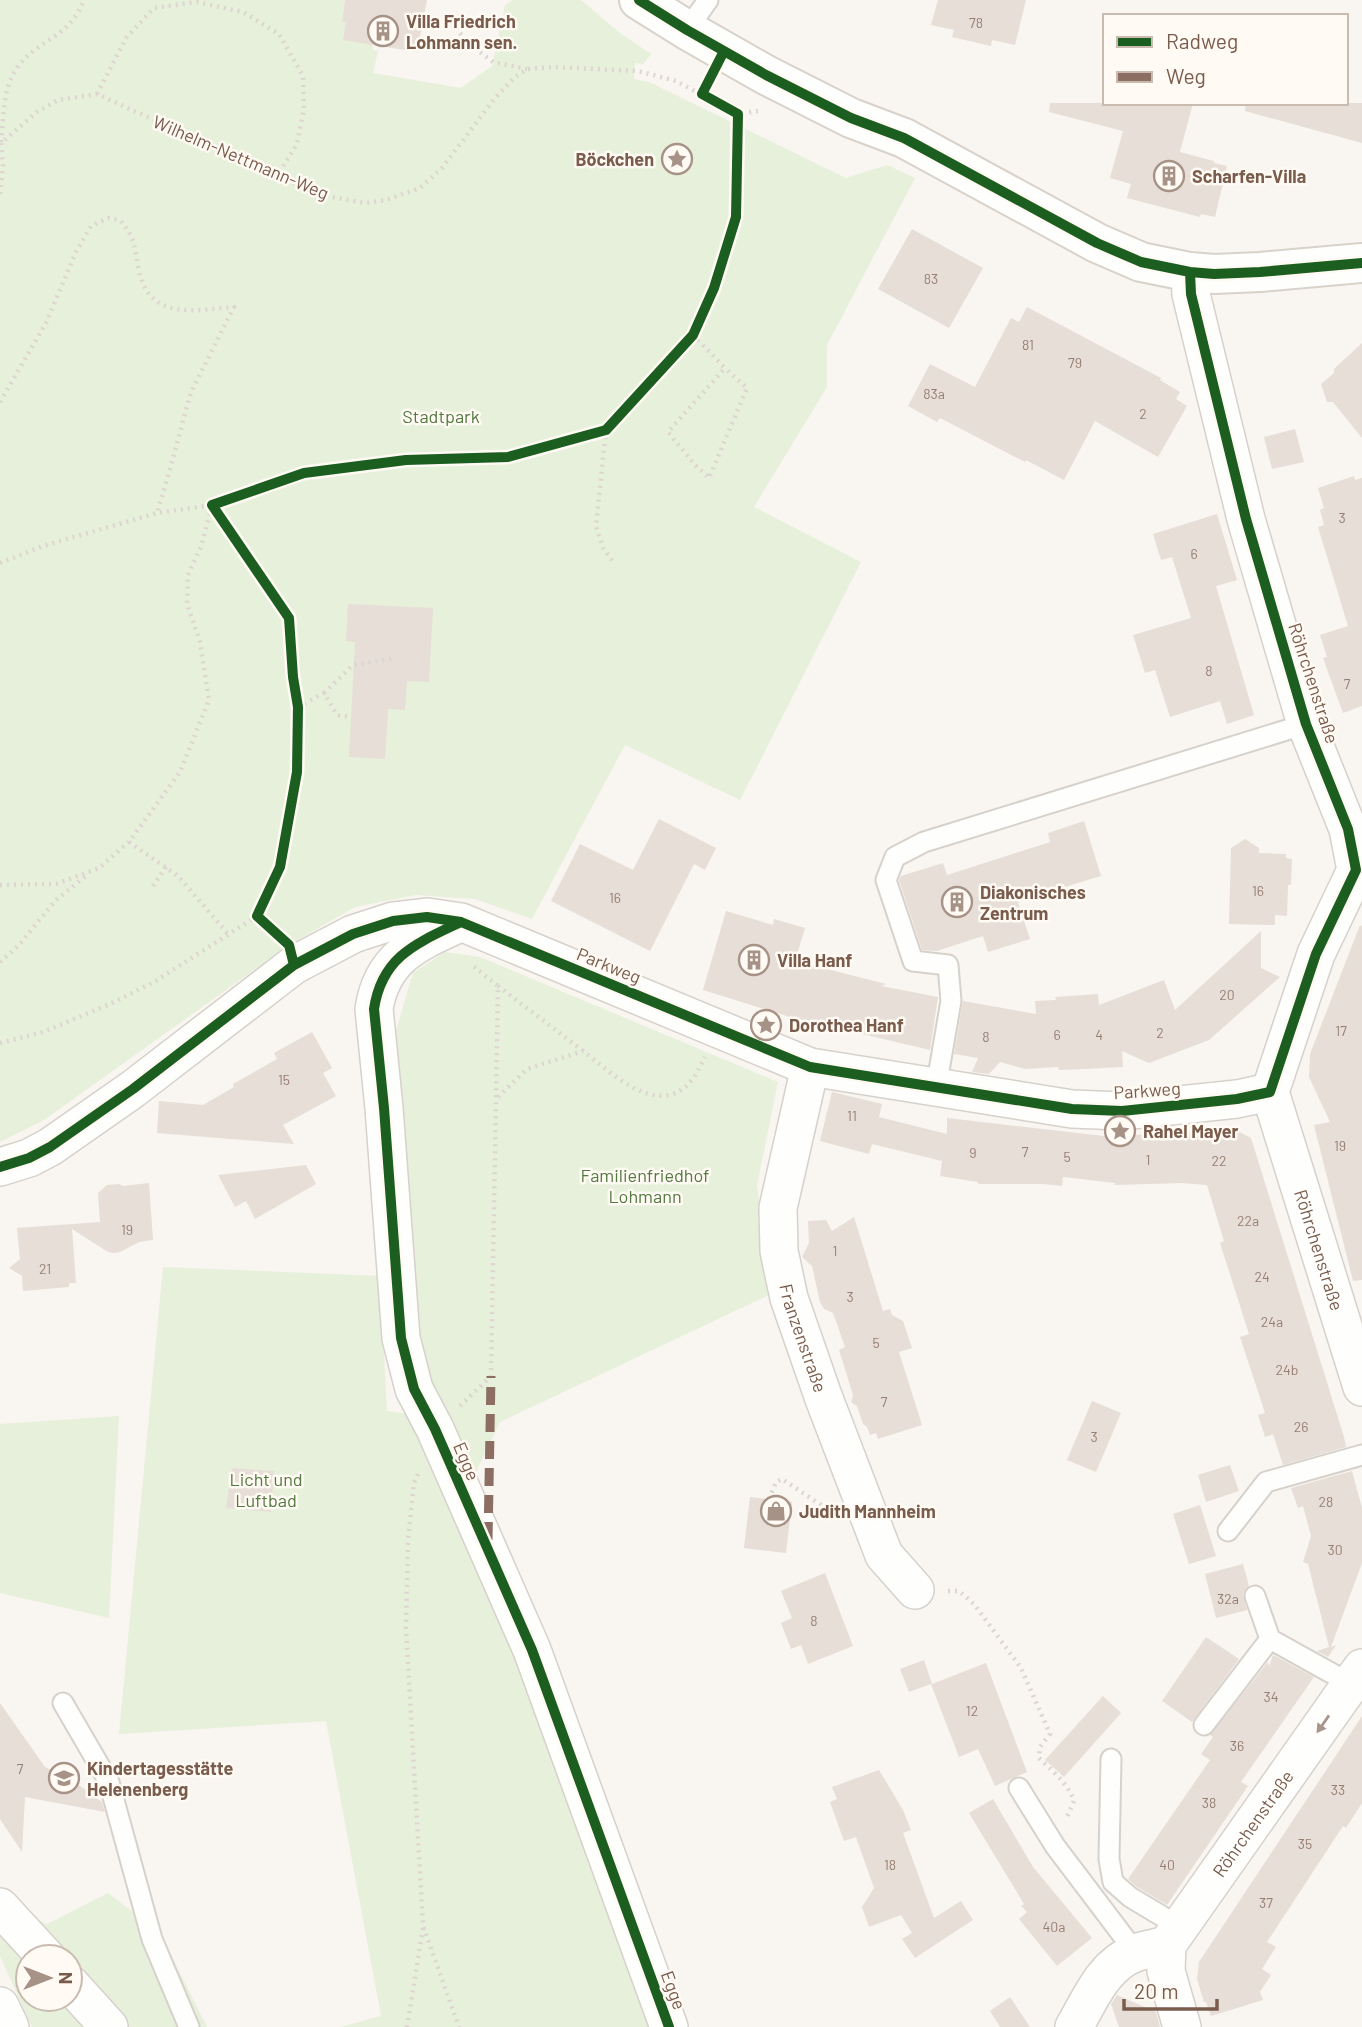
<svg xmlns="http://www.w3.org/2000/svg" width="1362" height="2027" font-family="Barlow,sans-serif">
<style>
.green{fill:#e7f0db;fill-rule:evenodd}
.building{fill:#e6ded7}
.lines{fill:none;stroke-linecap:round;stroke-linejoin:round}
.lane-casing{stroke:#d7d1cb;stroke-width:23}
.street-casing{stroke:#d7d1cb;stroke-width:40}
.secondary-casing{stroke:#d9d2cb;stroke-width:42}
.path{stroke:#dcd5d0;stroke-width:4.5;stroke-dasharray:2 5;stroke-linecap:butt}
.lane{stroke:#fefefd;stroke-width:19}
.street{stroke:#fefefd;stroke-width:37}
.secondary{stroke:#fefefd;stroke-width:38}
.quiet{stroke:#8d6e63;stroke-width:9;stroke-dasharray:18 9;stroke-linecap:butt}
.cycleway-casing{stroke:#fffaf3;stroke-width:15}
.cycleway{stroke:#1b5e20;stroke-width:10}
.oneway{fill:#a8958b}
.labels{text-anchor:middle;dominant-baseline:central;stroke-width:5;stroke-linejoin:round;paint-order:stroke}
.number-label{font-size:14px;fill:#977e72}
.poi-label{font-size:18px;font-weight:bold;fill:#7a5c4d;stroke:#fffaf3;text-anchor:start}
.street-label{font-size:18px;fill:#7a5c4d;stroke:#fffaf3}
.park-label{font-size:18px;fill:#537a41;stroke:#fffaf3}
</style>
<rect width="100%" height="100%" fill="#f9f5f0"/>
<path class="green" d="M0,0H345L342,21L346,22L373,45V50L378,51L373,73L461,88L492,66L505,5L513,0H581L620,33L651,54L643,64L635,63L634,79L649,82L846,178L887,165L915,178L827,345V387L754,507L861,562L740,800L625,745L532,919L475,899L416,895L355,907L289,945L44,1120L0,1142Z
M445,952L480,957L778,1082L757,1185L771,1294L500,1422L456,1514L522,1653L655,2027H340L381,2016L326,1721L119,1734L163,1267L380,1276L387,1411L429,1417L414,1334L393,1041L413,973Z
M119,1416L109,1618L0,1593V1424Z
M108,1893L160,1933L207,2027H32L0,1956V1902L47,1924ZM28,1957H70V1999H28Z"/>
<path class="building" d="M345,0H427L417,52L343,40L346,22H342Z
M938,0H1026L1015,45L992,40L991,46L952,37L954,30L931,25Z
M1050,103H1193L1180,152L1214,161V163L1227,166L1215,217L1201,214L1200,217L1127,198L1131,184L1110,178L1123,131L1049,112Z
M1246,103H1362V143L1245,111Z
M912,229L983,268L949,328L878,289Z
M1027,307L1161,378L1160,380L1180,392L1176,399L1187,406L1158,457L1095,421L1064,480L1026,460L1025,462L940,418L937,422L908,406L930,364L975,387L1011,318L1019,322Z
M1362,343V438L1333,402H1327L1321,384L1334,373V369Z
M1295,429L1304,462L1272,469L1264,437Z
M1354,476L1355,480L1362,478V706L1343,713L1323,658L1327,657L1320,635L1348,626L1318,527L1324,525L1320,510L1324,508L1318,488Z
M1217,514L1237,580L1216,586L1254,715L1227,724L1220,701L1170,717L1155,670L1145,673L1133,635L1191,618L1172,557L1161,560L1153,534Z
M348,604L433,608L429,682L407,681L405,710L388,709L385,759L349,757L355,642L346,641Z
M659,819L716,848L705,870L694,864L650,951L551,901L580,844L633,870Z
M1084,821L1101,876L1065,887L1064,884L1017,899L1030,939L988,952L983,936L937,951L922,950L899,880L901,876L943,863L947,875L1050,842L1048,833Z
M1245,839L1259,848V853L1286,854V858L1292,859L1291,885H1288L1287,916L1275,915V925L1229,924L1231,848Z
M726,911L773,925L774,919L805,928L795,961L886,984L881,986L938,997L930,1050L790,1017L703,990Z
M1360,925L1362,926V1280L1353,1281L1314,1125L1330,1122L1309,1077L1310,1054Z
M1261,931V968L1280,977L1209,1040L1149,1063L1122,1051L1123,1067L1085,1069L1059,1070L1058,1067L1025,1069L1000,1062L989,1074L972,1072L978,1058L954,1054L963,1001L1036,1014L1035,1001L1056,1000L1055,997L1098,994L1099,1005L1164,980L1175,1010Z
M312,1032L332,1068L323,1073L336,1096L283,1125L294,1144L157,1133L159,1101L203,1105L234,1087L233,1084L277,1059L274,1053Z
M832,1092L882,1104L879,1117L947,1134V1118L1104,1136L1238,1131L1251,1138L1344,1437L1346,1447L1283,1465L1273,1434L1265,1437L1258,1415L1265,1413L1240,1337L1249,1334L1220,1243L1224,1241L1207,1185L1182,1183L1115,1185V1183L1063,1177L1062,1186L1043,1184H978V1182L940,1176L942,1161L872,1144L869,1154L820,1141Z
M306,1165L316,1184L255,1219L246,1201L235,1207L218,1175Z
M149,1183L153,1240L139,1242L120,1252L114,1253L108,1252L72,1229L76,1283H69V1287L23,1291L22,1276L9,1268L20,1259L17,1228L100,1222L98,1193L107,1185L119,1184L123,1186Z
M854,1217L883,1311L890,1309L892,1315L903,1321L912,1348L899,1352L922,1425L878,1439L876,1433L870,1435L867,1427L863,1424L857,1406L851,1402L853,1395L839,1350L845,1347L833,1313L824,1309L820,1302L812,1266L802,1257L809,1243L808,1221L826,1220L832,1231Z
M1092,1401L1121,1413L1096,1472L1067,1460Z
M1230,1465L1239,1491L1206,1502L1198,1475Z
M232,1468L274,1471L271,1512L226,1508Z
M1352,1471L1362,1508V1563L1331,1647L1336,1645L1328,1657L1317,1651L1329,1647L1308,1564L1303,1562L1311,1536L1303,1506L1298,1508L1291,1488Z
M750,1497L792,1502L786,1553L744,1548Z
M1200,1505L1216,1556L1189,1564L1173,1514Z
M1243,1564L1249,1586L1243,1594L1247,1610L1216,1618L1205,1574Z
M825,1573L853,1646L808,1664L801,1645L791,1649L781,1623L792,1618L781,1591Z
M1206,1637L1239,1659L1192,1722L1162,1701Z
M1273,1655L1314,1677L1241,1782L1248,1786L1167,1905L1137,1887L1128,1879L1210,1760L1201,1754L1213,1737L1210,1735L1268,1662L1269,1667Z
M924,1660L932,1684L986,1663L1027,1772L995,1786L978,1749L959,1757L931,1684L909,1692L900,1669Z
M1103,1696L1121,1713L1064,1777L1045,1760Z
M0,1703L45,1767L76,1783L102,1802L105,1812L25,1797L22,1852L0,1819Z
M1362,1716V1803L1346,1828L1343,1826L1267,1942L1276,1947L1262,1969L1271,1975L1260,1992L1263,2000L1211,2016L1206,2002H1204L1197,1979L1199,1962Z
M879,1770L903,1810L911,1830L903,1833L934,1918L961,1901L973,1920L915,1958L902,1939L912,1933L901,1915L869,1927L862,1907L874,1888L856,1837L844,1841L830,1802L837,1799L832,1787Z
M993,1799L1033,1867L1092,1938L1057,1966L1019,1919L1027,1912L1021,1906L1024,1904L969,1813Z
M1117,1995L1156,2012L1160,2027H1119L1111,2004Z
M1010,1997L1030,2027H1000L990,2011Z"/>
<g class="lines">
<g class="lane-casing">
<path id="lane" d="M687,30L708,0
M936,1088L951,1001L948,965L913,961L886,880L895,857L924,842L1306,724
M1228,1531L1266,1482L1362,1455
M1255,1596L1270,1639L1351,1684
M63,1703L109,1782L152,1939L189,2027
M1204,1725L1270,1639
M1111,1759L1109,1859L1113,1882L1130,1897L1180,1927
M1019,1788L1055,1846L1136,1953"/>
</g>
<g class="street-casing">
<g id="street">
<path id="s1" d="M1190,272L1191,294L1246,519L1306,724L1348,829L1356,870L1316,954L1270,1092L1362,1387"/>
<path d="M460,923C416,943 382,957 374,1009L384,1108L401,1338L414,1389L435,1429L532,1650L669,2027"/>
<path id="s2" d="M810,1067L778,1208L779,1251L789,1298L823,1396L884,1555L915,1590"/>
<path d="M0,1167L29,1158L50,1147L133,1089L294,965L353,934L393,921L427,917L461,922L810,1067L1072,1109L1122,1111L1237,1099L1270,1092"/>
<path d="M0,1907L46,1957"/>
<path d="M70,1984L109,2027"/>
<path d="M0,2006L10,2027"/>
<path d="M1074,2027C1090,2000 1103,1965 1135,1953C1145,1949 1157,1948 1167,1945"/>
<path id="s3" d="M1182,2027L1166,1971L1167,1945L1362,1668"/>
</g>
</g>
<g class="secondary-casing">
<path id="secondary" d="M639,0L687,30L766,75L851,118L904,138L1097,243L1141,262L1190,272L1214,274L1260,272L1362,263"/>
</g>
<path class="path" d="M424,16L451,22L468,43L493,62L527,69
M97,94L126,38L154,8L197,2L243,12L279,34L303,76L304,108L297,144L277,176
M1,142C4,118 2,89 17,68C37,39 69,39 84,0
M0,194L3,166L1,143L37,112L58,100L97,94L277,176L326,196L365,203L386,200L420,188L442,168L495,98L515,77L527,69L554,67L638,71L676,81L738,114L758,111
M693,335L725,368L668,432L695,465L709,478L747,388L725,368
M0,402L46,323L76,252L91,226L108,218L120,220C137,241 134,247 139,271C150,321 195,310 234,307L191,392L170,469L157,513
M606,430L596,526L603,548L614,563
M0,563L43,546L157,513L212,505L304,473L406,460L508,457L606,430L693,335L714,288L736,217L738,114
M324,693L353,665L394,658
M298,707L324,693L337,715L351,717
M129,842L178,876L228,934
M0,885L56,884L99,868L129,842L180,772L209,700L200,642L187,604L188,575L201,547L212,506
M153,886L166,867
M257,916L280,937
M0,962L19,945L56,900L87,875
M498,986L582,1050
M0,1043L43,1032L110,1004L154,982L257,916L280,867L297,772L298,707L293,677L289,618L212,505
M498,1097L527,1069L583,1051C611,1072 658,1120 691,1081C697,1075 700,1065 705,1057
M460,1406L491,1376L498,986L472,965
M418,1474L414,1483L408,1540L406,1628L423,1926L459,2027
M769,1499L776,1482L782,1479L824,1507L831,1508
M948,1591H959L974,1604L1021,1668L1050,1734L1040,1747L1039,1758C1052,1771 1068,1783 1074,1801L1066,1819
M407,2027L423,1928"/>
<use href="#lane" class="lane"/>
<use href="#street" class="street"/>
<use href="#secondary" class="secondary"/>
<path class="quiet" d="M488,1540L491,1376"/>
<g class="cycleway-casing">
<path id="cycleway" d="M639,0L687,30L766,75L851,118L904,138L1097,243L1141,262L1190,272L1214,274L1260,272L1362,263
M461,922C417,943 382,956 374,1009L384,1108L401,1338L414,1389L435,1429L532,1650L669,2027
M294,965L289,945L257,916L280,867L297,772L298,707L293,677L289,618L212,505L304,473L406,460L508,457L606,430L693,335L714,288L736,217L738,114L702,94L724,51
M0,1167L29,1158L50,1147L133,1089L294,965L353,934L393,921L427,917L461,922L810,1067L1072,1109L1122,1111L1237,1099L1270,1092L1316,954L1356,870L1348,829L1306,724L1246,519L1191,294L1190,272"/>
</g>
<use href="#cycleway" class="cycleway"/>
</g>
<defs><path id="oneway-solid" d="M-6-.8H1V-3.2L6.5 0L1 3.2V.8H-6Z" transform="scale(1.75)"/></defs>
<use class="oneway" href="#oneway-solid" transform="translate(1323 1724) rotate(125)"/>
<defs>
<g id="building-ring" transform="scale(1.575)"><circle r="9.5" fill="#fffaf3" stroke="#a69286" stroke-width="1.5"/><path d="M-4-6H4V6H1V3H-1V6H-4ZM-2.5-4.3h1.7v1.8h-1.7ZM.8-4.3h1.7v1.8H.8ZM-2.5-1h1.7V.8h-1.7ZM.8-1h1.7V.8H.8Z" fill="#a69286"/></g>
<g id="sight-ring" transform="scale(1.575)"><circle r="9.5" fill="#fffaf3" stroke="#a69286" stroke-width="1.5"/><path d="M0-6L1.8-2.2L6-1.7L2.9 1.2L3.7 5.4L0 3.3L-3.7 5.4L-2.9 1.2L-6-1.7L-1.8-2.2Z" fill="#a69286"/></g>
<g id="shop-ring" transform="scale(1.575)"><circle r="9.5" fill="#fffaf3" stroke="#a69286" stroke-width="1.5"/><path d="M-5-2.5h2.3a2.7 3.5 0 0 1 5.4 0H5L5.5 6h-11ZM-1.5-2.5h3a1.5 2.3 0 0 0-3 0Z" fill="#a69286"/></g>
<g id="school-ring" transform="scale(1.575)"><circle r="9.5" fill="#fffaf3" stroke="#a69286" stroke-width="1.5"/><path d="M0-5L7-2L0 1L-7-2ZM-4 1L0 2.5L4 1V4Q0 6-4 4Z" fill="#a69286"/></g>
</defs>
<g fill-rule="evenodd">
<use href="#building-ring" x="383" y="31"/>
<use href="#sight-ring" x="677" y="159"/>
<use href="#building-ring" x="1169" y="176"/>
<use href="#building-ring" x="957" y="902"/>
<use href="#building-ring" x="754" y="960"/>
<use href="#sight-ring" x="766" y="1025"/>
<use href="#sight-ring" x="1120" y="1131"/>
<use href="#shop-ring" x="776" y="1511"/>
<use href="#school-ring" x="64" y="1778"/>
</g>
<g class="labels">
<g class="number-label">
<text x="976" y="22">78</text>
<text x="931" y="278">83</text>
<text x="1028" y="344">81</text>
<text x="1075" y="362">79</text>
<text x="934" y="393">83a</text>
<text x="1143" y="413">2</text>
<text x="1342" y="517">3</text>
<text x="1194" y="553">6</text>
<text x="1209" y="670">8</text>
<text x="1347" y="683">7</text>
<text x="1258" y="890">16</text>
<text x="615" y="897">16</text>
<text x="1227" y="994">20</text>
<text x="1341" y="1030">17</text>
<text x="1160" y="1032">2</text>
<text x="1057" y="1034">6</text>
<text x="1099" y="1034">4</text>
<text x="986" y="1036">8</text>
<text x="284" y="1079">15</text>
<text x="852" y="1115">11</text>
<text x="1340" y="1145">19</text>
<text x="1025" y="1151">7</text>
<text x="973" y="1152">9</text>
<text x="1067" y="1156">5</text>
<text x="1148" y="1159">1</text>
<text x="1219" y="1160">22</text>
<text x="1248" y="1220">22a</text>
<text x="127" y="1229">19</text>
<text x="835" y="1250">1</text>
<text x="45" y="1268">21</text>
<text x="1262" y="1276">24</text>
<text x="850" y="1296">3</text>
<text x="1272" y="1321">24a</text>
<text x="876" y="1342">5</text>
<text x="1287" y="1369">24b</text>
<text x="884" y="1401">7</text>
<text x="1301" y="1426">26</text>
<text x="1094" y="1436">3</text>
<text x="1326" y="1501">28</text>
<text x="1335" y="1549">30</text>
<text x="1228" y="1598">32a</text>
<text x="814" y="1620">8</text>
<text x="1271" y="1696">34</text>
<text x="972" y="1710">12</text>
<text x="1237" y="1745">36</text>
<text x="20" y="1768">7</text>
<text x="1338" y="1789">33</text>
<text x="1209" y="1802">38</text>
<text x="1305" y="1843">35</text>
<text x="890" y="1864">18</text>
<text x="1167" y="1864">40</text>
<text x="1266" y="1902">37</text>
<text x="1054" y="1926">40a</text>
</g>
<g class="poi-label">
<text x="406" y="21">Villa Friedrich<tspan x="406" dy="21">Lohmann sen.</tspan></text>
<text x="654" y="159" text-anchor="end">Böckchen</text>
<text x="1192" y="176">Scharfen-Villa</text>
<text x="980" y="892">Diakonisches<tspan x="980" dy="21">Zentrum</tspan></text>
<text x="777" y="960">Villa Hanf</text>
<text x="789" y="1025">Dorothea Hanf</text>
<text x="1143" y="1131">Rahel Mayer</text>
<text x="799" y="1511">Judith Mannheim</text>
<text x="87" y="1768">Kindertagesstätte<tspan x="87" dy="21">Helenenberg</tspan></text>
</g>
<g class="street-label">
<text transform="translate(241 157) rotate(23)">Wilhelm-Nettmann-Weg</text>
<text transform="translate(1314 683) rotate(72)">Röhrchenstraße</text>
<text transform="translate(609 965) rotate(22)">Parkweg</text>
<text transform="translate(1147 1090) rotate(-4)">Parkweg</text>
<text stroke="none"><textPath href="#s1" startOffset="1026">Röhrchenstraße</textPath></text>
<text stroke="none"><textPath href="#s2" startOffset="278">Franzenstraße</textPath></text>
<text transform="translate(467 1461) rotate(67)">Egge</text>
<text stroke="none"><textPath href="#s3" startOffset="233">Röhrchenstraße</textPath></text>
<text transform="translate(674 1990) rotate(70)">Egge</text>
</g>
<g class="park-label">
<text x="441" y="416">Stadtpark</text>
<text x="645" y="1175">Familienfriedhof<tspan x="645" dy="21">Lohmann</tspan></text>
<text x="266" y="1479">Licht und<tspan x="266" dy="21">Luftbad</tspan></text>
</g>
</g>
<rect x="1103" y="14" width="245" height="91" fill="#fffaf3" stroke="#cabbb1" stroke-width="2"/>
<rect x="1117" y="37" width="35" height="10" fill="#1b5e20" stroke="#cabbb1" stroke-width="2"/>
<text x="1166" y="49" font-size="21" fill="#7a5c4d">Radweg</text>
<rect x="1117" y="72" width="35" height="10" fill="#8d6e63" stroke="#cabbb1" stroke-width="2"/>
<text x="1166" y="84" font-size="21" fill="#7a5c4d">Weg</text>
<g transform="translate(49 1978) rotate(90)"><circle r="33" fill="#fffaf3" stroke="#cabbb1" stroke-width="2"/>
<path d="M0-5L12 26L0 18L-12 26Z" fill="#a69286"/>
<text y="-10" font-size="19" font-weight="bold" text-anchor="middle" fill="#7a5c4d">N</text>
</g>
<path d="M1124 1999v10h93v-10" fill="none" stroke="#7a5c4d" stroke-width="3.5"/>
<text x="1134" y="1999" font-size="21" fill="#7a5c4d" stroke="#fffaf3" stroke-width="5" paint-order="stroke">20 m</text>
</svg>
